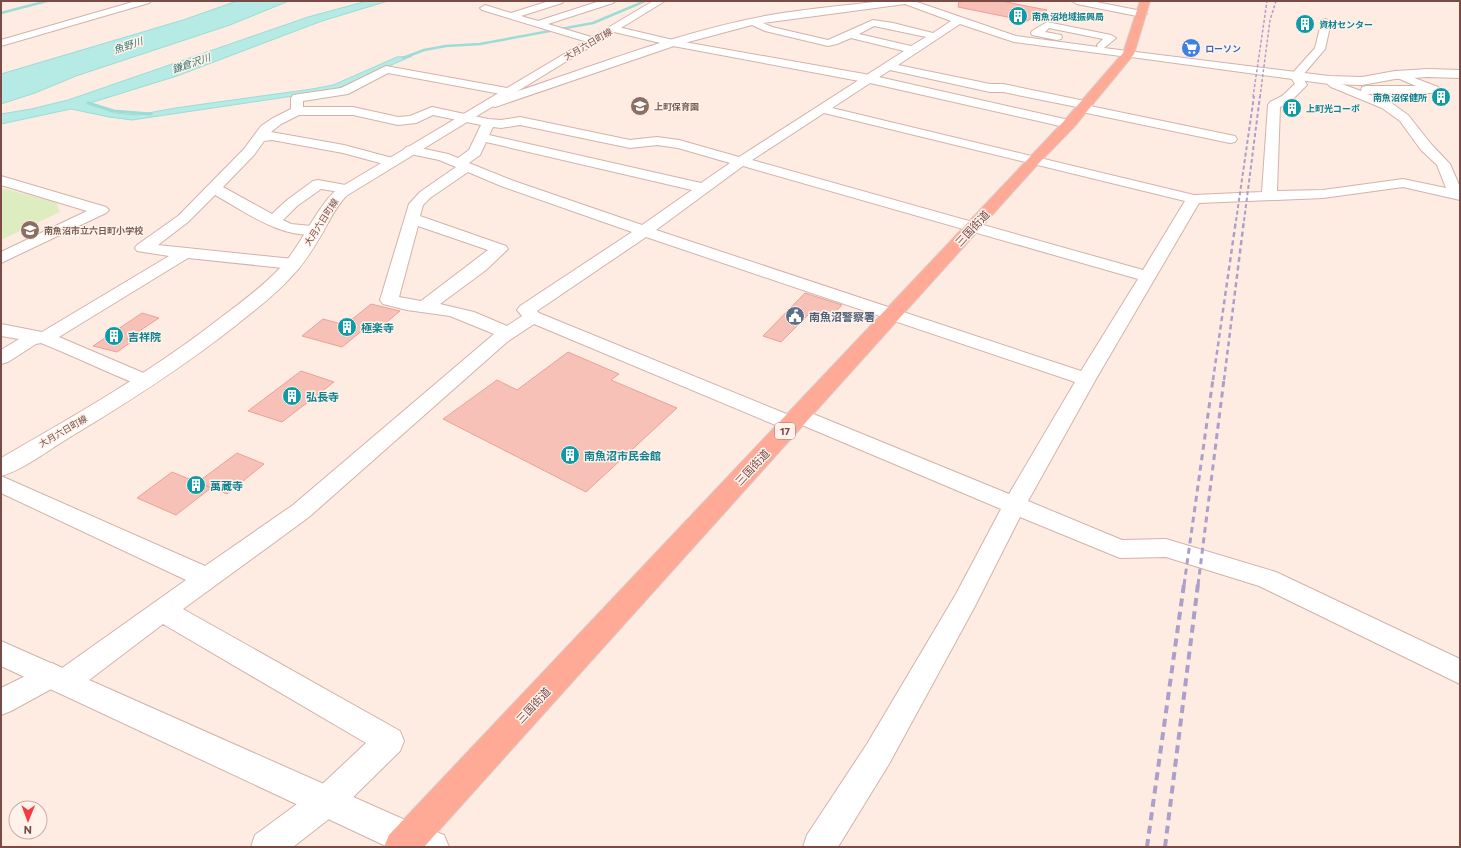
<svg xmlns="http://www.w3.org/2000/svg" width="1461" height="848" font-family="Commissioner,'Noto Sans JP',sans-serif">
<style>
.green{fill:#ddedbf}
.water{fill:#b5eae5;stroke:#9addd7}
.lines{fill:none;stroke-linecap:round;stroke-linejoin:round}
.stream-far1{stroke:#9addd7;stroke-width:2.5}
.stream{stroke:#9addd7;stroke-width:3}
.building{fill:#f7c1b7;stroke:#eba196}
.minor-casing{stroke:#d3b2aa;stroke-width:2}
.tertiary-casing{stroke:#d3b2aa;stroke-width:2}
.secondary-casing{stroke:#d9b3a9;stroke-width:2}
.trunk-casing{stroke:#d9cdcb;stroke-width:2}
.minor{fill:#fff;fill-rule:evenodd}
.tertiary{fill:#fff;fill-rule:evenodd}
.secondary{fill:#fff;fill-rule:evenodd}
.trunk{fill:#ffaa96;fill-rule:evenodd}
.rail-far4{stroke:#ac9fc9;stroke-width:1.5;stroke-dasharray:3 2;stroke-linecap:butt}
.rail-far3{stroke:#ac9fc9;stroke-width:2;stroke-dasharray:4 2.5;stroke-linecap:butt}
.rail-far2{stroke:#ac9fc9;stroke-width:2.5;stroke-dasharray:5 3.5;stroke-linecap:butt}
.rail-far1{stroke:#ac9fc9;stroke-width:3;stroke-dasharray:6 4.5;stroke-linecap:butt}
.rail{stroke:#ac9fc9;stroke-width:4;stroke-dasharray:8 5.5;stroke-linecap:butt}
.labels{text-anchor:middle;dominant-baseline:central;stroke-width:3;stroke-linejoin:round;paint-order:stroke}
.far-culture-label{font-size:9px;font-weight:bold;fill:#0d838f;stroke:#fff2eb;text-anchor:start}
.far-street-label{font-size:9px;fill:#794b46;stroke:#fff2eb}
.far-shop-label{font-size:9px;font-weight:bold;fill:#366cbe;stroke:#fff2eb;text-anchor:start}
.far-education-label{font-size:9px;font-weight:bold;fill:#785e54;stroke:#fff2eb;text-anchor:start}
.far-water-label{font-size:10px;font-style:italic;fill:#357973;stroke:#fff2eb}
.shield{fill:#fff2eb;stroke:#a17d78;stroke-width:1}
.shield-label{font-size:10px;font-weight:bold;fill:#794b46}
.street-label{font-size:11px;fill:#794b46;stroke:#fff2eb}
.service-label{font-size:11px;font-weight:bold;fill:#4e5e75;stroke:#fff2eb;text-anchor:start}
.culture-label{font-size:11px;font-weight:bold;fill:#0d838f;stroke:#fff2eb;text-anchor:start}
</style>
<rect width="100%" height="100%" fill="#feece2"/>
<path class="green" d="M1,188L56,202L60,212L1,240Z"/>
<path class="water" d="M237,1H289L230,25L76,76L35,93L1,104V74L183,20Z
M367,1H388L322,21L177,76L90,103L114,113L137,115L175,108L312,89L333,85L397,57L412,56L334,90L132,120L109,117L71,109L1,124V114L31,109L68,100L308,17Z"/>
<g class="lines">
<path class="stream-far1" d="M1,13L47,1
M403,58L424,50L446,46L480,44L593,23L645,1"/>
<path class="stream" d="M88,103L114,111L151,114"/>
</g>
<path class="building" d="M959,1H1001L1047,10L1027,21L958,7Z
M805,293L842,305L829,319L810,313L781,342L763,336Z
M371,304L400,311L375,332L364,329L342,347L302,336L323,319L345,325Z
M142,313L159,318L127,339L134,340L117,352L93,346Z
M568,352L619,374L611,380L677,408L586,492L443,419L497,380L517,390Z
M301,371L334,382L282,422L248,411Z
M237,453L264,464L227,494L198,482Z
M172,472L211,488L176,515L137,498Z"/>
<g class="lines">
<g class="minor-casing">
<path id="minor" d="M136,1H151L149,3L1,46V40Z
M549,1H564L562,3L521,16L538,21L600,1H615L613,3L548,24L598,39L599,41L594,44L482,10L480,8L485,5L511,13Z
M882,1H914L1016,36L1098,47L1097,45L1103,39L1049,28L1045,32L1061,35L1062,37L1061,39L1057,40L1032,35L1031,33L1032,31L1047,22L1111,35L1116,38L1104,48L1128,51L1133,54L1128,57L1014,42L960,24L898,65L990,84H1003L1085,101L1089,102L1090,106L1230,135L1235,136L1237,139L1235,142L1230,143L1082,112L1078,111L1077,107L1003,92H990L890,70L832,108L1194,195L1262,192L1268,105L1270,102L1282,96L1295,84L1290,76L1315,48L1322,20L1326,19L1331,22L1325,49L1302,76L1307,85L1290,102L1280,107L1277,191L1323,190L1403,179L1446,188L1437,165L1421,150L1400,121L1382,108L1331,87L1323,80L1325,78H1333L1339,83L1361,91L1362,87L1366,86H1416L1395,77L1393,75L1395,73L1399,72L1438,87L1440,89L1438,91L1434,93L1367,94L1390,102L1408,115L1431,144L1450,164L1460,187V200L1403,187L1323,198L1199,203L1096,379L1028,501L1122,540L1166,539L1276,572L1460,659V684L1259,586L1166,557L1120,558L1020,517L974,608L889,764L838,847H803L807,835L867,744L956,594L1001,509L802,425L799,429L792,431L785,429L534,324L507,342L309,517L183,609L400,731L404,741L400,751L338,812L293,847H251L255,835L316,790L366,743L163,624L76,690L66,693L56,690L55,687L11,711L1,715V688L52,663L62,668L186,580L1,493V476L205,566L293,505L494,334L450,316L407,310L383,304L380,300L409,204L420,192L456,167L439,160L406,153L404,150L406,147L411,146L448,154L458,158L469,150L481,125L433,115L416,123L398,125L353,115H299L281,124L271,132L344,145L396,159L398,162L396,165L391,166L343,153L272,140L264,141L254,155L223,187L272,214L287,200L313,181L318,180L351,186L353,189L351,192L346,193L321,189L297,206L283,220L291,224L322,227L324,230L322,233C285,242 246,212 215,195L188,222L158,245L293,259L299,260L301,264L299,268L293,269L188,258L59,337L153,377L156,381L153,385L146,387L139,385C106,372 74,356 41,343L36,344L8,362L1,364V350L19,339L1,336V324L42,332L169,256L137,251L135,248L137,245L178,216L244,149L261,126L273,118L291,109V98L293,95L341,88L386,66L507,88L511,89L512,93C594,66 679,32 765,16C803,9 843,6 882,1ZM905,4L951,21L933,33L893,23L873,20L828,40L772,27L763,23ZM752,25L765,31L828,46L837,44L851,38L904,51L739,157L679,140L657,137L630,140L520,117L501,120L488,119L432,107L410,116L398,117L353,107H303V101L348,94L388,73L506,95L491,100L489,103L491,106L495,107L677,45ZM874,26L926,37L911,46L859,34ZM824,113L1185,201L1143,270L752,160ZM520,125L630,148L657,145L678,148L730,163L701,183L489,135L493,127L501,128ZM486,142L692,190L642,225L511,180L469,163L480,155ZM743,166L1138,279L1081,371L656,230ZM468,172L501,186L632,232L520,306L517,310L522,316L507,326L474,312L440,304L486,270L508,249L506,246L420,216L423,205L430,198ZM418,226L488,250L421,301L399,297ZM646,237L1075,382L1009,494L806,411L799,409L792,411L789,415L539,313L537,311Z
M1072,1H1091L1142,11L1147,14L1142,17L1077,4Z
M1,176L106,207L109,210L106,213L1,263V252L87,211L1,185Z"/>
</g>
<g class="tertiary-casing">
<path id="tertiary" d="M614,26L673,40L870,75L1069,120L1074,121L1076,124L1074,127L1069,128L870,83L673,46L610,31L609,29Z
M1128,51L1329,76L1362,77L1395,71L1428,69L1460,70V78L1428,77L1395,79L1362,85L1329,84L1124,56L1122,54L1124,52Z
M1,641L421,827L426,839L423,847H388L1,666Z"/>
</g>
<g class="secondary-casing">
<path id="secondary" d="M653,1H665L346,196C336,207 330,219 323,232C314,247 305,263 292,276C275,295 255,310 235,326C182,368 125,404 67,439C47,451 23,470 1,476V458C76,415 151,372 219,319C238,305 258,290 275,273C301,249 311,214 336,190Z
M409,822L444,835L449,847H395L392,839L397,827Z"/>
</g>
<g class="trunk-casing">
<path id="trunk" d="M1140,1H1150L1134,54L1074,127L1039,163L424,847H384L389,835L1064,121L1123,53Z"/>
</g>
<use href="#minor" class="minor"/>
<use href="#tertiary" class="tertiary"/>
<use href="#secondary" class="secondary"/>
<use href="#trunk" class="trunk"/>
<path class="rail-far4" d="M1253,97L1267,1
M1260,97L1270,20L1276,1"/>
<path class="rail-far3" d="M1236,221L1254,96
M1244,221L1260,96"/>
<path class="rail-far2" d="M1213,380L1236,220
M1224,380L1244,220"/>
<path class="rail-far1" d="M1184,585L1213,379
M1198,585L1224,379"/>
<path class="rail" d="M1147,847L1184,584
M1165,847L1198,584"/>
</g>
<defs>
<g id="building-disc" transform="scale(1)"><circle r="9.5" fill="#0f9aa8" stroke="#fff2eb"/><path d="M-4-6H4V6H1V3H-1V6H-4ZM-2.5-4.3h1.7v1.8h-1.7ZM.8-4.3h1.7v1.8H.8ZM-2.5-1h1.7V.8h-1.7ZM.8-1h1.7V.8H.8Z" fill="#fff"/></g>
<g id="supermarket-disc" transform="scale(1)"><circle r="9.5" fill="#3f7fe0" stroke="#fff2eb"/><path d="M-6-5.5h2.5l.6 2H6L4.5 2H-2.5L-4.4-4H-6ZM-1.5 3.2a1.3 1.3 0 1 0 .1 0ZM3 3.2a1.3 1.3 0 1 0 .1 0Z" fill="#fff"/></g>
<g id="school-disc" transform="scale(1)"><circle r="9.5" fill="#8d6e63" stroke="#fff2eb"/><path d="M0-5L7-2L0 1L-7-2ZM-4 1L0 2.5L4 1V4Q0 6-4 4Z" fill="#fff"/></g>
<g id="civic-disc" transform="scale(1)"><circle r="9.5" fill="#5c6f8a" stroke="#fff2eb"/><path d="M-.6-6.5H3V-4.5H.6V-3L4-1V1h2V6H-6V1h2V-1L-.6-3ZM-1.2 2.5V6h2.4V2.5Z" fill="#fff"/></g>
</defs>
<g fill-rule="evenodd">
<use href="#building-disc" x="1018" y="16"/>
<use href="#building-disc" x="1305" y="24"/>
<use href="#supermarket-disc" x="1191" y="48"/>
<use href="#building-disc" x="1441" y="97"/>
<use href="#school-disc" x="640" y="106"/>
<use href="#building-disc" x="1292" y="108"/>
<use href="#school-disc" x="30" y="230"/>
<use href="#civic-disc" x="795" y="316"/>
<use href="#building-disc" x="347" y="327"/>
<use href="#building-disc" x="114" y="336"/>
<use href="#building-disc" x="292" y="396"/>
<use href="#building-disc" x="570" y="455"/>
<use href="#building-disc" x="196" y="485"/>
</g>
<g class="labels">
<g class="far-culture-label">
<text x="1032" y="16">南魚沼地域振興局</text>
<text x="1319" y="24">資材センター</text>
<text x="1427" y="97" text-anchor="end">南魚沼保健所</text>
<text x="1306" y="108">上町光コーポ</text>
</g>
<g class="far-street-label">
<text transform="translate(588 44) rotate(-30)">大月六日町線</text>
<text transform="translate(321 222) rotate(-57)">大月六日町線</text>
<text transform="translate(63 431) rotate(-30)">大月六日町線</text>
</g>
<g class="far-shop-label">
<text x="1205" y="48">ローソン</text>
</g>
<g class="far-education-label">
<text x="654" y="106">上町保育園</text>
<text x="44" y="230">南魚沼市立六日町小学校</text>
</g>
<g class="far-water-label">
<text transform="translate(128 45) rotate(-19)">魚野川</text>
<text transform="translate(191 63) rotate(-19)">鎌倉沢川</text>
</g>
<rect class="shield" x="775" y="423" width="20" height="16" rx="3"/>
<g class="shield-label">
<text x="785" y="431">17</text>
</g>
<g class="street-label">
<text transform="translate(972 228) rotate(-47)">三国街道</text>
<text transform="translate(752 467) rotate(-47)">三国街道</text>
<text transform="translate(533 705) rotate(-47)">三国街道</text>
</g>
<g class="service-label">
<text x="809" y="316">南魚沼警察署</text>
</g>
<g class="culture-label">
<text x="361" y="327">極楽寺</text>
<text x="128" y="336">吉祥院</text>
<text x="306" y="396">弘長寺</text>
<text x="584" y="455">南魚沼市民会館</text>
<text x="210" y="485">萬蔵寺</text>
</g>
</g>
<rect width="1461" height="848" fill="none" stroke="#794b46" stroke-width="4"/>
<g transform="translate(28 820) rotate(181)"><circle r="19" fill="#fff2eb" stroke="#c9afa9"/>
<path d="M0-3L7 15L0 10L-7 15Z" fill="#f53b3f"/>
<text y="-6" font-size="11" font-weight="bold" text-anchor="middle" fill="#794b46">N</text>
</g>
</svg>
